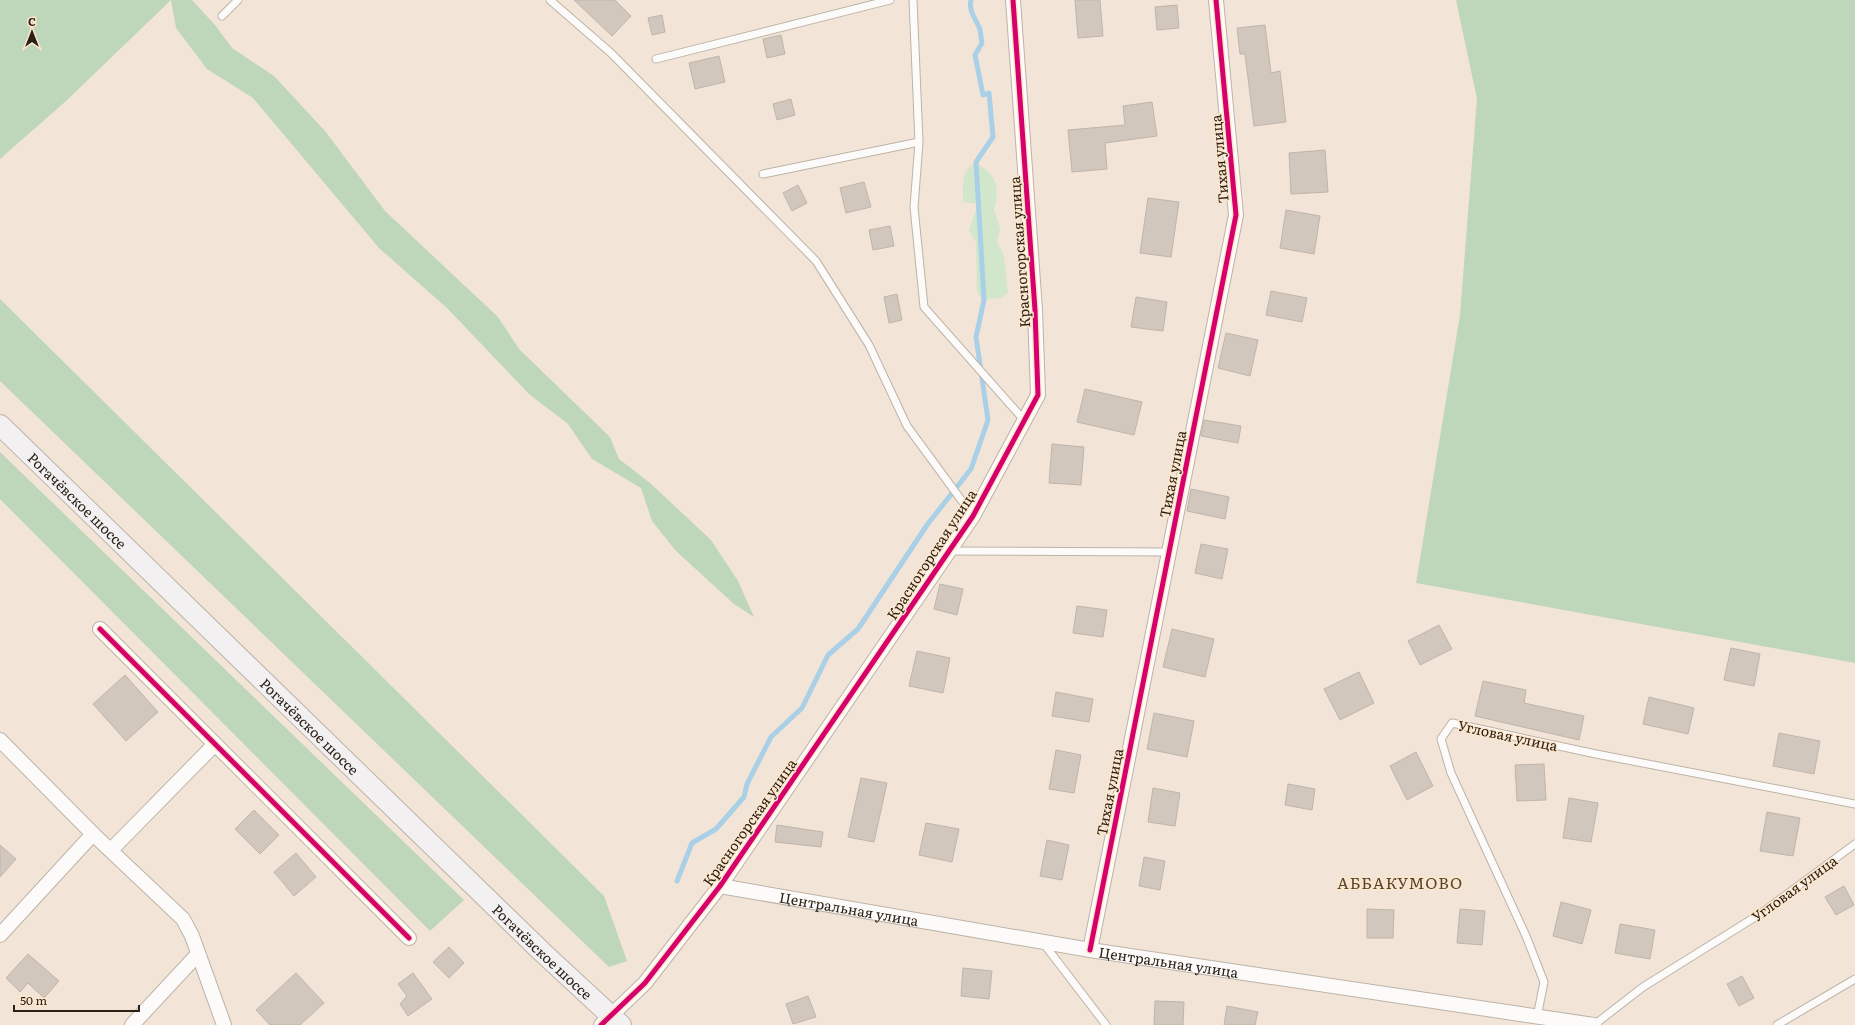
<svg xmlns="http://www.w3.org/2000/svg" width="1855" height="1025" font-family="Literata,serif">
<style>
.green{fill:#d1e6cb}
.forest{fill:#bed6b9}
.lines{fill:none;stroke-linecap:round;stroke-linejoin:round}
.stream{stroke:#a9d0e6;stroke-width:5}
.building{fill:#d1c7bc;stroke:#bfb5aa}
.service-casing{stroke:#bdb3a8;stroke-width:9}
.minor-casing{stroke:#bdb3a8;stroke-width:16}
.secondary-casing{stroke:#bdb3a8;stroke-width:22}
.service{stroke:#fdfbf9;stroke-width:7}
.minor{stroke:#fdfbf9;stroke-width:14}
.secondary{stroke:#f3f0f1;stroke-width:20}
.cycleway-casing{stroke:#fde6cc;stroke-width:8}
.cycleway{stroke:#d6006c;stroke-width:5}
.labels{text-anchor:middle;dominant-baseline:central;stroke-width:3;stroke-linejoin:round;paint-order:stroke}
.street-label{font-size:14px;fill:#292017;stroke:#fde6cc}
.quarter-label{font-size:16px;letter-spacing:1px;fill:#57442e;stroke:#fde6cc}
</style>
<rect width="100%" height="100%" fill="#f2e5d7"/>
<path class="green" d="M976,162L990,173L996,184L997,197L994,209L1000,229L997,242L1004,255L1008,293L1001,298L984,300L977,292L976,242L969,230L978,204L963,202C964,184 959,173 976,162Z"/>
<path class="forest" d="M0,0H192L215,25L232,48L274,76L325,131L385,211L498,317L519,349L610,437L619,459L650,483L711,540L738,581L754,617L734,604L676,551L652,521L641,488L592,459L568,424L529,394L447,308L379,248L253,98L207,69L176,28L171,0L66,101L0,159Z
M1456,0H1855V663L1416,583L1460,315L1477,99Z
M0,299L604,896L627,961L609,967L0,381Z
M0,452L464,900L430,931L0,499Z"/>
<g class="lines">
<path class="stream" d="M677,881L692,843L716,829L744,797L747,784L771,737L802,708L828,655L858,629L927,525L971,469L988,420L976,337L984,300L976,162L993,137L989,93L983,95L975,55L982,43C981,39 981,35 980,30C977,20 968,12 971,0"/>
</g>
<path class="building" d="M574,0H615L631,16L612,36Z
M1075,0H1100L1103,36L1078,38Z
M1177,5L1179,28L1157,30L1155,7Z
M662,15L665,32L652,35L648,18Z
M1265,25L1271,73L1280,71L1286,122L1254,126L1245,54H1240L1237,28Z
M781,35L785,54L767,58L763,39Z
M719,56L725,82L695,89L689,63Z
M791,99L795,115L777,120L773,104Z
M1152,102L1157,136L1105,143L1107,169L1072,172L1068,130L1125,125L1123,106Z
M1325,150L1328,192L1291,194L1289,153Z
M864,182L871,207L846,213L840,188Z
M798,185L807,203L792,211L783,193Z
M1148,198L1179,202L1171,257L1140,253Z
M1286,210L1320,216L1314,254L1280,248Z
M890,226L894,246L873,250L869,230Z
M1271,291L1307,298L1302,322L1266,315Z
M897,294L902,320L889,323L884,297Z
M1136,297L1167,302L1163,331L1131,327Z
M1226,333L1258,340L1250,376L1218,368Z
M1085,389L1142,402L1134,435L1077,422Z
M1204,420L1241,426L1238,443L1201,436Z
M1052,444L1084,447L1081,485L1049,483Z
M1191,489L1229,497L1225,519L1187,511Z
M1201,544L1228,549L1222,579L1195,573Z
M940,584L963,589L957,615L934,609Z
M1077,606L1107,610L1103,637L1073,633Z
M1439,625L1452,649L1420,665L1408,641Z
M1172,629L1214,639L1205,677L1163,667Z
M1731,648L1760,654L1754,686L1724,680Z
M917,651L950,658L943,693L909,686Z
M1359,672L1374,703L1340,720L1324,689Z
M125,675L158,712L126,741L93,704Z
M1483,681L1526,690L1524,703L1584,716L1579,740L1475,716Z
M1056,692L1093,699L1089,722L1052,716Z
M1649,697L1694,708L1688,734L1643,724Z
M1154,713L1194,721L1187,757L1147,749Z
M1779,733L1820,741L1814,774L1773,766Z
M1056,750L1081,755L1074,793L1049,789Z
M1416,752L1433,786L1407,800L1390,766Z
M1544,764L1546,800L1517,801L1515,765Z
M861,778L887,783L874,842L848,837Z
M1288,784L1315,789L1312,810L1285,805Z
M1153,788L1180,793L1175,826L1148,822Z
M1569,798L1598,803L1591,842L1563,838Z
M254,810L279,835L260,854L235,829Z
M1767,812L1800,818L1793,856L1760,851Z
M926,823L959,829L952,862L919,855Z
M777,825L823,832L821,847L775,842Z
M1047,840L1069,845L1062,880L1040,876Z
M0,845L16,859L0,877Z
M296,853L316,877L294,896L274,872Z
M1144,857L1165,861L1160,890L1139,886Z
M1844,886L1854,905L1836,915L1825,897Z
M1561,902L1591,910L1582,944L1553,936Z
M1367,909L1394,910L1393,938H1367Z
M1460,909L1485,911L1482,945L1457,943Z
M1620,924L1655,930L1650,959L1615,953Z
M449,947L464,963L449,978L433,962Z
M28,954L59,981L44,998L28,983L20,992L6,978Z
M963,968L992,971L989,999L961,996Z
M296,973L324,1003L300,1025H270L256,1010Z
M413,973L432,999L408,1016L400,1004L407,996L398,984Z
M1742,976L1754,998L1739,1006L1727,984Z
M808,996L816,1017L793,1024L786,1004Z
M1155,1001L1184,1002L1183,1025H1154Z
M1227,1006L1258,1012L1255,1025H1224Z"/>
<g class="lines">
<g class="service-casing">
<path id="service" d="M550,0L611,53L816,261L869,345L907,426L973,516
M913,0L919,142L914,207L924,307L1024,420
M222,16L238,0
M656,59L890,0
M763,174L919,142
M949,551L1169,552
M1044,944L1106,1025
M1537,1017L1544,982L1526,936L1451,773L1441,739L1452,723L1596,754L1855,804
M1594,1025L1643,987L1760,914L1855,844
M1777,1025L1855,979"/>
</g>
<g class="minor-casing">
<g id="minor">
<path d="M100,629L409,938"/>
<path d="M0,740L93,834L183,919L192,936L224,1025"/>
<path d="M111,850L215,744"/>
<path id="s1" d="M720,886L1090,950L1594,1025"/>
<path d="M0,935L93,834"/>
<path d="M1090,950L1236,215L1216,0"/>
<path d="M132,1025L198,954"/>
<path d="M601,1025L645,983L720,886L973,516L1038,395L1035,310L1013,0"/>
</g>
</g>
<g class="secondary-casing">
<g id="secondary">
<path id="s2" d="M0,425L541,951L621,1025"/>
</g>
</g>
<use href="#service" class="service"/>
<use href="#minor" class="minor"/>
<use href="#secondary" class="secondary"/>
<g class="cycleway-casing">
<path id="cycleway" d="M100,629L409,938
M1090,950L1236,215L1216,0
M601,1025L645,983L720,886L973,516L1038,395L1035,310L1013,0"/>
</g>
<use href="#cycleway" class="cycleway"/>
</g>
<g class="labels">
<g class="street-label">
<text transform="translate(1219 159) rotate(-95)">Тихая улица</text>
<text transform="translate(1019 252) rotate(-94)">Красногорская улица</text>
<text transform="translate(1172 474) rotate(-79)">Тихая улица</text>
<text stroke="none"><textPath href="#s2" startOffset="108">Рогачёвское шоссе</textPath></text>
<text transform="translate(931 554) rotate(-57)">Красногорская улица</text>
<text stroke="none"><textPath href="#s2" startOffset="432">Рогачёвское шоссе</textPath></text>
<text transform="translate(1508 735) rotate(12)">Угловая улица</text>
<text transform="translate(1109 792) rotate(-79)">Тихая улица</text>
<text transform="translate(749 822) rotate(-55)">Красногорская улица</text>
<text transform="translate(1794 888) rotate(-36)">Угловая улица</text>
<text stroke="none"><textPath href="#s1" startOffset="131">Центральная улица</textPath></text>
<text stroke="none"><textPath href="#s2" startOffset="756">Рогачёвское шоссе</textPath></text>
<text stroke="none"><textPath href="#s1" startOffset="455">Центральная улица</textPath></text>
</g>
<g class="quarter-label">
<text x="1400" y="882">АББАКУМОВО</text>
</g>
</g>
<g transform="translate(32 32)" stroke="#fde6cc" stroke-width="3" paint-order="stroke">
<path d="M0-3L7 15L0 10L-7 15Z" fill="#292017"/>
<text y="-6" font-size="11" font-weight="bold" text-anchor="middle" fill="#292017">С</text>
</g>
<path d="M14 1005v6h125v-6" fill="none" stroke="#292017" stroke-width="2"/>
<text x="20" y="1005" font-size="12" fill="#292017" stroke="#fde6cc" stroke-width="3" paint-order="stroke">50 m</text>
</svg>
